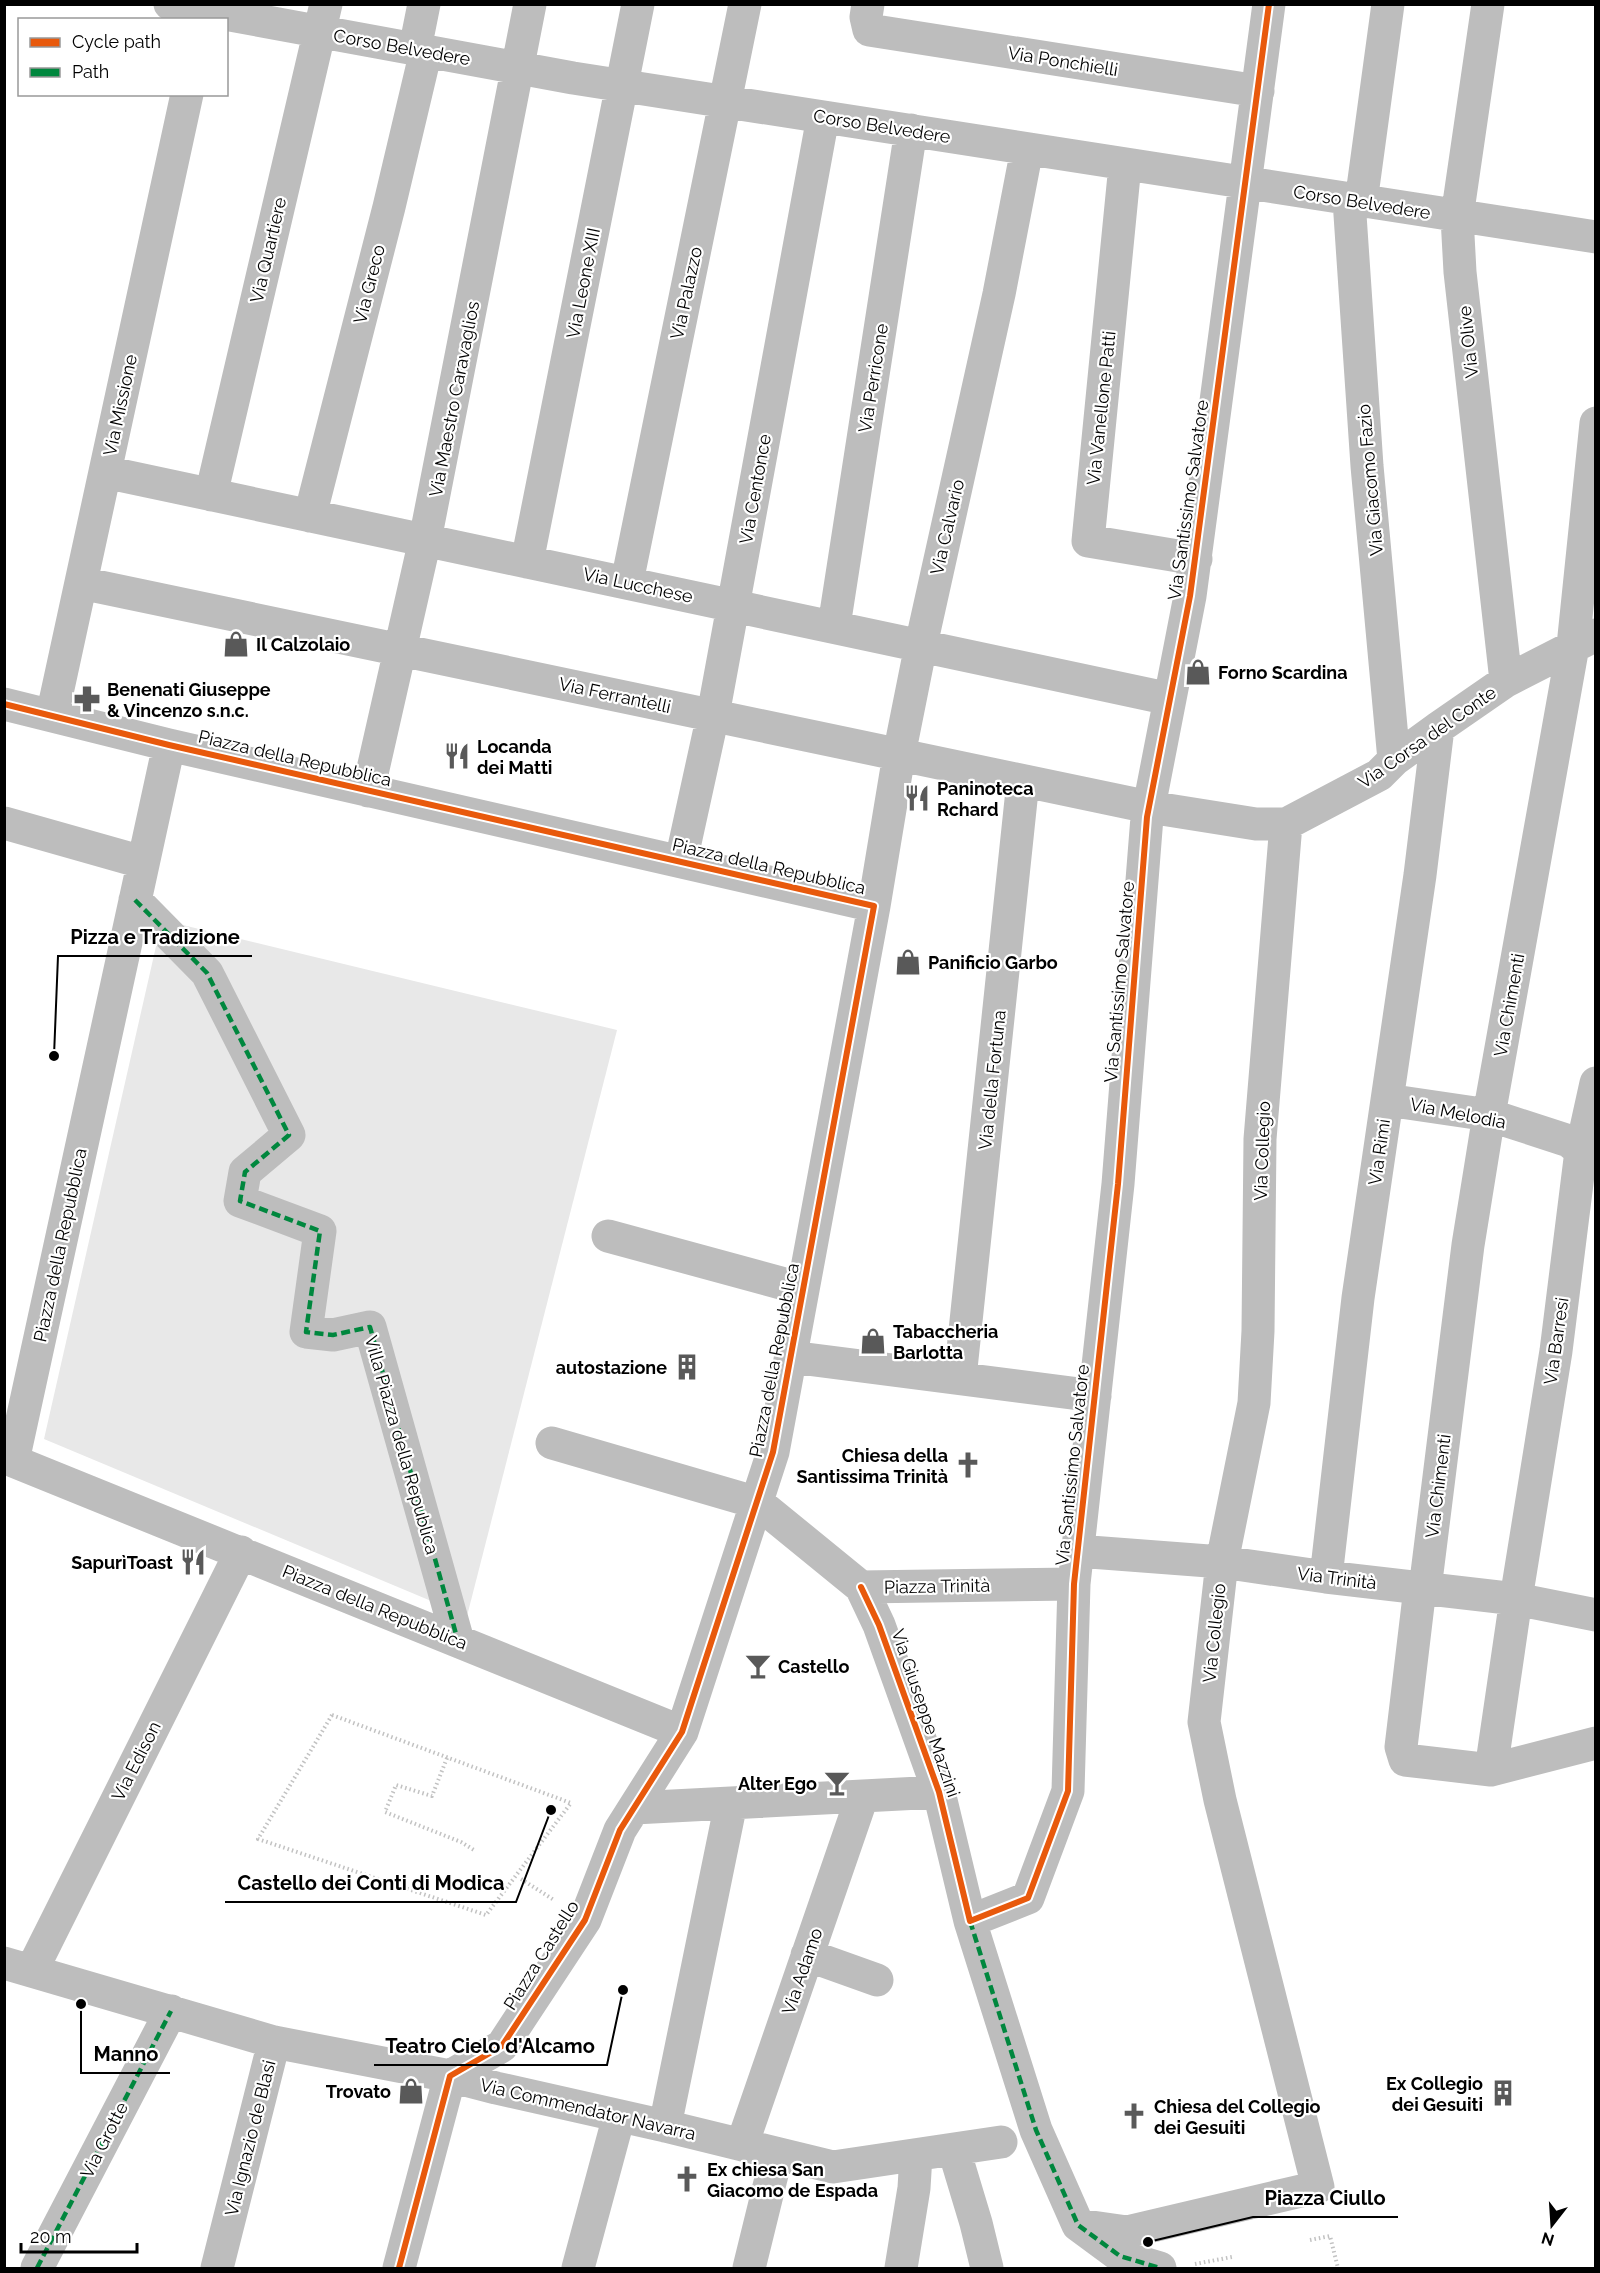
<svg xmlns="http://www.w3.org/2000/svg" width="1600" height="2273" font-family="Raleway,sans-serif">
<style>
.green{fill:#e8e8e8}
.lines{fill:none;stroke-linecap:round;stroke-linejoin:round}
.path{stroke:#c2c2c2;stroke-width:4;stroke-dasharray:1.5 3;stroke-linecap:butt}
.minor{stroke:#bdbdbd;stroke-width:33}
.quiet{stroke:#00873e;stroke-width:4.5;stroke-dasharray:9 4.5;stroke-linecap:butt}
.cycleway-casing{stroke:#fff;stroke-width:10}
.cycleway{stroke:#e8590c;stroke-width:6}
.labels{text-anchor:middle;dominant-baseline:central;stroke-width:4.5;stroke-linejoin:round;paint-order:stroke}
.street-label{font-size:18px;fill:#000;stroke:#fff}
.poi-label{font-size:18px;font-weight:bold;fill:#000;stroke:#fff;text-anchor:start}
.leader{fill:none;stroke:#000;stroke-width:2}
.callout-dot{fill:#000;stroke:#fff;stroke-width:2}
.callout-label{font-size:20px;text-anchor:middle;font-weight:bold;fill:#000;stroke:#fff;stroke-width:4.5;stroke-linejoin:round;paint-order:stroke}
</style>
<rect width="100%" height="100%" fill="#fff"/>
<path class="green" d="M162,920L617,1030L467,1616L44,1439Z"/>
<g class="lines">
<path class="path" d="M332,1715L571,1803L486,1915L258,1839Z
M447,1758L432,1796L396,1785L385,1812L461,1842L474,1850
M521,1879L554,1900
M1310,2240L1330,2236L1338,2268
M1195,2264L1232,2257"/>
<path class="minor" d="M170,4L573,78L1596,237
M868,4L866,17L869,30L1258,91
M1488,4L1457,217L1460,272L1506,681
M415,49L424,4
M1125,165L1088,541L1196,559
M1349,200L1367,466L1394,760
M1361,202L1388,4
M105,472L1170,699
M211,495L326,4
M310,516L389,207L426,51
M527,562L638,4
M627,582L745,4
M81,583L1149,807L1256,824H1286L1379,775L1394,760L1438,728L1506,681L1596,635
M834,626L911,130
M4,704L169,745L874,906L773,1452L682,1732L620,1830L585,1920L502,2046L450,2076L399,2268
M52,716L187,94
M169,745L13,1461L682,1732
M368,791L425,540L530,4
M4,823L142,862
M681,861L713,715L823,117
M135,900L207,973L289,1135L245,1172L240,1201L320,1231L306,1332L333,1335L370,1327L458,1641
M874,906L899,755L921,645L999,294L1027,149
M1387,1100L1489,1115L1569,1141L1581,1151L1596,1154
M608,1236L803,1289
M791,1357L1095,1396
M960,1378L1023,781
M552,1443L758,1503L861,1587L1074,1584
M1077,1551L1222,1562L1326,1577L1516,1599L1596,1615
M1326,1577L1358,1298L1420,875L1438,728
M861,1587L879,1625L939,1792L970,1921L1036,2130L1078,2225L1120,2256L1160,2268
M1420,1588L1401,1747L1405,1760L1491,1770L1596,1743
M1425,1589L1468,1245L1489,1115L1573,646L1596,423
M1491,1770L1516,1599L1556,1351L1581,1151L1596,1083
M634,1808L939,1792
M970,1921L1028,1898L1068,1791L1074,1584L1118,1184L1147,817L1190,596L1269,4
M807,1955L877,1980
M4,1963L274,2042L450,2076L496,2088L665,2126L833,2167L1001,2142
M32,1970L241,1552
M665,2126L731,1803
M742,2145L862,1797
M954,2150L976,2223L987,2268
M1078,2225L1127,2232L1318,2187L1220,1800L1204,1722L1222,1562L1254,1403L1258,1331L1260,1139L1286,824
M37,2268L171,2011
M217,2268L274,2042
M578,2268L619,2116
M749,2268L777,2154
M901,2268L914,2188L916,2155"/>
<path class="quiet" d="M135,900L207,973L289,1135L245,1172L240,1201L320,1231L306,1332L333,1335L370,1327L458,1641
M970,1921L1036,2130L1078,2225L1120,2256L1160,2268
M37,2268L171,2011"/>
<g class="cycleway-casing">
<path id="cycleway" d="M4,704L169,745L874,906L773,1452L682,1732L620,1830L585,1920L502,2046L450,2076L399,2268
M861,1587L879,1625L939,1792L970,1921L1028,1898L1068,1791L1074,1584L1118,1184L1147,817L1190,596L1269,4"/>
</g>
<use href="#cycleway" class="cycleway"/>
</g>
<defs>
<g id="shop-bare" transform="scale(2.07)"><path d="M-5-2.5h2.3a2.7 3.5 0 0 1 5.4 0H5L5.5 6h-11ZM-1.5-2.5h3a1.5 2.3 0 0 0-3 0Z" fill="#595959" stroke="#fff" stroke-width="2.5" paint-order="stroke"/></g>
<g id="pharmacy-bare" transform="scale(2.07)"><path d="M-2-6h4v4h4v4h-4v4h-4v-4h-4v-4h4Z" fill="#595959" stroke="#fff" stroke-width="2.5" paint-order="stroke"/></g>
<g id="restaurant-bare" transform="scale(2.07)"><path d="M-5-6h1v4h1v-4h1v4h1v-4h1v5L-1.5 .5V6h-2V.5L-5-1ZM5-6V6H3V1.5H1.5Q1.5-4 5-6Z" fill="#595959" stroke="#fff" stroke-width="2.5" paint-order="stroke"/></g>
<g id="building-bare" transform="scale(2.07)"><path d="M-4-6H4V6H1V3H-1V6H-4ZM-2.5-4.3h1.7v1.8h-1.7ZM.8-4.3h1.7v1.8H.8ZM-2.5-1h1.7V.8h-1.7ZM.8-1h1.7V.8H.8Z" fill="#595959" stroke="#fff" stroke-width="2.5" paint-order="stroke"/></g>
<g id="church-bare" transform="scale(2.07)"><path d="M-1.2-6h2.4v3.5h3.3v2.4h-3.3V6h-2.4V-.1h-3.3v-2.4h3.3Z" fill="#595959" stroke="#fff" stroke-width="2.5" paint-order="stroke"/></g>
<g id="bar-bare" transform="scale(2.07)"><path d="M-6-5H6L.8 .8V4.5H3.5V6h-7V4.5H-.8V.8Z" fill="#595959" stroke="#fff" stroke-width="2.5" paint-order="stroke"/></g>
</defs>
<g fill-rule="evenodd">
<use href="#shop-bare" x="236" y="644"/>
<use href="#shop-bare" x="1198" y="672"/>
<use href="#pharmacy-bare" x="87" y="699"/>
<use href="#restaurant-bare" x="457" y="756"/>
<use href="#restaurant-bare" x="917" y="798"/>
<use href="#shop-bare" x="908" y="962"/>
<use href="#shop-bare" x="873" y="1341"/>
<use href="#building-bare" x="687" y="1367"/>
<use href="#church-bare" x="968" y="1465"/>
<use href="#restaurant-bare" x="193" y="1562"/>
<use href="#bar-bare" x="758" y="1666"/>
<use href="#bar-bare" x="837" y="1783"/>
<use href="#shop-bare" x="411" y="2091"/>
<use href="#building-bare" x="1503" y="2093"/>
<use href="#church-bare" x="1134" y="2116"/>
<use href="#church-bare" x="687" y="2179"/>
</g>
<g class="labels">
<g class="street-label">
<text transform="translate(402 47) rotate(10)">Corso Belvedere</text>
<text transform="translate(1063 61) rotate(9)">Via Ponchielli</text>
<text transform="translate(882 126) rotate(9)">Corso Belvedere</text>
<text transform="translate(1362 202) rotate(9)">Corso Belvedere</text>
<text transform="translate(268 250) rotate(-77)">Via Quartiere</text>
<text transform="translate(583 283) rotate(-79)">Via Leone XIII</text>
<text transform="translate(369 284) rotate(-76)">Via Greco</text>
<text transform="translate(686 293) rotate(-78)">Via Palazzo</text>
<text transform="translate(1468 342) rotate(-96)">Via Olive</text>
<text transform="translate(873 378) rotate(-81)">Via Perricone</text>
<text transform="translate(454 399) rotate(-79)">Via Maestro Caravaglios</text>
<text transform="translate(120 405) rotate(-78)">Via Missione</text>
<text transform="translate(1101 408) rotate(-84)">Via Vanellone Patti</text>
<text transform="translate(1370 480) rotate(-95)">Via Giacomo Fazio</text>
<text transform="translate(755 489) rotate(-80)">Via Centonce</text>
<text transform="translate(1188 500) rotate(-82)">Via Santissimo Salvatore</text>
<text transform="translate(947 527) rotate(-77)">Via Calvario</text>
<text transform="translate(638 585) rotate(12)">Via Lucchese</text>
<text transform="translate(615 695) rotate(12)">Via Ferrantelli</text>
<text transform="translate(1427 737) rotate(-35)">Via Corsa del Conte</text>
<text transform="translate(295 758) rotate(13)">Piazza della Repubblica</text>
<text transform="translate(769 866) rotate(13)">Piazza della Repubblica</text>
<text transform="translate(1119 982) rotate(-85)">Via Santissimo Salvatore</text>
<text transform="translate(1509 1005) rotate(-80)">Via Chimenti</text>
<text transform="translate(992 1080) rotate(-84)">Via della Fortuna</text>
<text transform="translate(1458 1113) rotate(11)">Via Melodia</text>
<text transform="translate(1262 1151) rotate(-88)">Via Collegio</text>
<text transform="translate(1379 1152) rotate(-82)">Via Rimi</text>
<text transform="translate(60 1245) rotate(-78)">Piazza della Repubblica</text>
<text transform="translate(1556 1341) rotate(-82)">Via Barresi</text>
<text transform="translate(774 1360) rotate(-79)">Piazza della Repubblica</text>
<text transform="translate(402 1445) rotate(74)">Villa Piazza della Republica</text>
<text transform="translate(1072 1465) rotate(-84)">Via Santissimo Salvatore</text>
<text transform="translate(1438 1486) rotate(-83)">Via Chimenti</text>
<text transform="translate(1337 1578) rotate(7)">Via Trinità</text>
<text transform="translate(937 1586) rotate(-1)">Piazza Trinità</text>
<text transform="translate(375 1607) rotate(22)">Piazza della Repubblica</text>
<text transform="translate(1214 1633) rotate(-84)">Via Collegio</text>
<text transform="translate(926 1713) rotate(71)">Via Giuseppe Mazzini</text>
<text transform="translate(136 1761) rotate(-63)">Via Edison</text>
<text transform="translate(541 1955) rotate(-58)">Piazza Castello</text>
<text transform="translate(802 1971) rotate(-71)">Via Adamo</text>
<text transform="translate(588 2109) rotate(13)">Via Commendator Navarra</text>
<text transform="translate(250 2138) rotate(-76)">Via Ignazio de Blasi</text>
<text transform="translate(104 2140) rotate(-63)">Via Grotte</text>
</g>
<g class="poi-label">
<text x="256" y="644">Il Calzolaio</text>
<text x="1218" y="672">Forno Scardina</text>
<text x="107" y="689">Benenati Giuseppe<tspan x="107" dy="21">&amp; Vincenzo s.n.c.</tspan></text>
<text x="477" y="746">Locanda<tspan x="477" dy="21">dei Matti</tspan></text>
<text x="937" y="788">Paninoteca<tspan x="937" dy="21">Rchard</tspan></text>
<text x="928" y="962">Panificio Garbo</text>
<text x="893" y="1331">Tabaccheria<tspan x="893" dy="21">Barlotta</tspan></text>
<text x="667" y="1367" text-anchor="end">autostazione</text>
<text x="948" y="1455" text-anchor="end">Chiesa della<tspan x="948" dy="21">Santissima Trinità</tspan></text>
<text x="173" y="1562" text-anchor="end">SapurìToast</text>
<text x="778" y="1666">Castello</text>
<text x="817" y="1783" text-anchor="end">Alter Ego</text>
<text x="1483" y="2083" text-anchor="end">Ex Collegio<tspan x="1483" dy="21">dei Gesuiti</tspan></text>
<text x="391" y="2091" text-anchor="end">Trovato</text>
<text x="1154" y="2106">Chiesa del Collegio<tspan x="1154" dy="21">dei Gesuiti</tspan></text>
<text x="707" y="2169">Ex chiesa San<tspan x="707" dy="21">Giacomo de Espada</tspan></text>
</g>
</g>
<path class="leader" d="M54 1056L58 956H252M551 1810L516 1902H225M623 1990L607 2065H374M81 2004L81 2073H170M1148 2242L1253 2217H1398"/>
<g class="callout-dot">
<circle cx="54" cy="1056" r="6"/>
<circle cx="551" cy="1810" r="6"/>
<circle cx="623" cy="1990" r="6"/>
<circle cx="81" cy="2004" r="6"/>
<circle cx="1148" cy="2242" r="6"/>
</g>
<g class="callout-label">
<text x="155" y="944">Pizza e Tradizione</text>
<text x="371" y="1890">Castello dei Conti di Modica</text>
<text x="490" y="2053">Teatro Cielo d'Alcamo</text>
<text x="126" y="2061">Manno</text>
<text x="1325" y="2205">Piazza Ciullo</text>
</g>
<rect width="1600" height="2273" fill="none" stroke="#000000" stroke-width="12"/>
<rect x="18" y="18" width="210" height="78" fill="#ffffff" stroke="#999999" stroke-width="1.5"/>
<rect x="30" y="38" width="30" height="9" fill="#e8590c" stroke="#999999" stroke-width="1.5"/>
<text x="72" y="48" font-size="18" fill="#000000">Cycle path</text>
<rect x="30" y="68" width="30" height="9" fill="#00873e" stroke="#999999" stroke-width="1.5"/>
<text x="72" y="78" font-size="18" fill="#000000">Path</text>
<g transform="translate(1552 2225) rotate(197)" stroke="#ffffff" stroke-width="4.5" paint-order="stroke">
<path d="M0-4.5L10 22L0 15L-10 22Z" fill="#000000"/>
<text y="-9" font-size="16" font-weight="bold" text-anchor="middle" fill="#000000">N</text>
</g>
<path d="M21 2243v9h116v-9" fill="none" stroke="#000000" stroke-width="3"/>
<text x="30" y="2243" font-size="18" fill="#000000" stroke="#ffffff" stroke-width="4.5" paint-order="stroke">20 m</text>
</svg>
